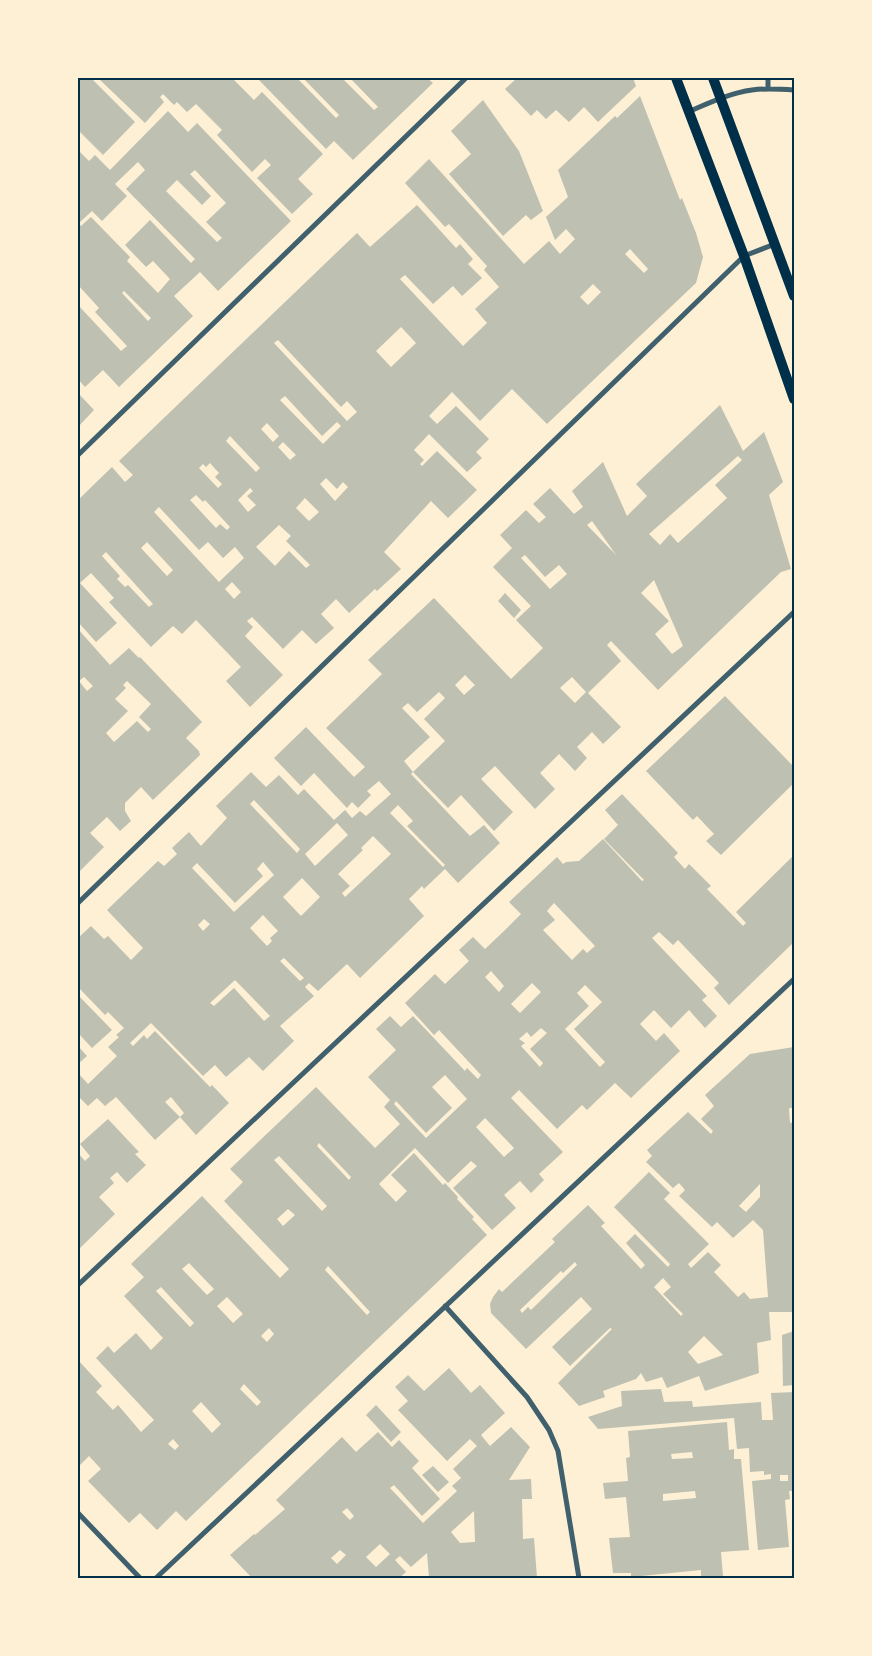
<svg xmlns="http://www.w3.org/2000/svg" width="872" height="1656" font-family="'IBM Plex Sans',sans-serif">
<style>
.building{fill:#bec0b2;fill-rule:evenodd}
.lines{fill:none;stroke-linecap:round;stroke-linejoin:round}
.minor{stroke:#3f606c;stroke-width:5}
.secondary{stroke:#003049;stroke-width:10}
.neatline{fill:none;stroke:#003049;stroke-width:2}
</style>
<rect width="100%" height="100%" fill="#fdf0d5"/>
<path class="building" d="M78,78H94L92,79L135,122L103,155L78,130Z
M98,78H232L254,100L262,92L323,154L298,179L313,194L292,214L257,178L271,165L265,159L252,172L217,135L222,130L196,104L187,112L177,102L174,105L163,94L160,97L164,102L145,123Z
M259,78H297L336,118L339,115L303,78H342L374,110L378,107L350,78H427L433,83L353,160L334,141L326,149L258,79Z
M517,78H633L636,86L598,122L584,107L569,122L556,110L546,119L537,110L531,116L505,89Z
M640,96L680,200L682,198L696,233L703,257L696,283L547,424L512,389L480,421L452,392L429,416L437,424L456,406L489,439L476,452L482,458L467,472L429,434L414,450L424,460L420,464L422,466L437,451L477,490L448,518L431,501L384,552L401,569L377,591L375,589L349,613L336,599L321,614L334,628L316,644L302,630L283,649L252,617L247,621L253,627L245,636L283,675L250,707L226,681L241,667L196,620L182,634L173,626L151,647L109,602L114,598L91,573L80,583L117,623L96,642L78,622V500L112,467L125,482L133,475L119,461L357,233L370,247L417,205L456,248L460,244L473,259L468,264L482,278L462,296L453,286L433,304L405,275L400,279L463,346L487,323L475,309L499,287L484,270L487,266L458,234L449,224L445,227L405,183L429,159L524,264L549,241L560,254L575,239L566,229L555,240L546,217L568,197L558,170L615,116L617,118ZM630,249L648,269L644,273L625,254ZM593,284L601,292L588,305L580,297ZM401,327L416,343L391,367L376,351ZM278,340L341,407L347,401L357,412L347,421L274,343ZM285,396L322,436L337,422L341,426L323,444L280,400ZM267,423L279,436L273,442L261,429ZM230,436L260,468L256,472L226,441ZM283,442L296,455L290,460L278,447ZM210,463L219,473L215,477L222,484L218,488L199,468L203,464L206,467ZM326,478L337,489L343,482L348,487L335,501L320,484ZM250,488L253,491L247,496L256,505L248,512L238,500ZM196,495L203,502L205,500L230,527L227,530L220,524L216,528L190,500ZM305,498L319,512L309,521L296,508ZM159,507L199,550L208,542L223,558L235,547L244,558L219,582L154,512ZM279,525L291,536L286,541L310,565L306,568L289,551L275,566L256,547ZM147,542L173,570L167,576L141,548ZM106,552L153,604L149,607L128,585L125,587L117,579L120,576L102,556ZM232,582L241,592L234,599L225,589Z
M483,100L519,151L543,211L531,220L526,215L503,236L449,174L471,154L451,131Z
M168,111L188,132L197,123L291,221L218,291L200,272L174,296L193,316L119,387L103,370L85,387L78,379V305L121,351L127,346L95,312L99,308L78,285V150L89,161L95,155L110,170ZM138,162L145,170L126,189L195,259L191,263L150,220L125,245L146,267L153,261L170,279L158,293L127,261L130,257L91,217L81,226L79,223L92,211L102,221L127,196L115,184ZM195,170L226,203L206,222L222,238L217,242L166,191L177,180L202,205L211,196L190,174ZM124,291L151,318L148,321L122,293Z
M78,393L94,410L78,427Z
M720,405L743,451L764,432L783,482L769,495L791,569L781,572L658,690L611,641L607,645L621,661L588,693L621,727L603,744L592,732L577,747L587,758L575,771L559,754L540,773L555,789L535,809L495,766L481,779L513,812L494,831L461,795L448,808L413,772L411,774L470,836L484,825L500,843L458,883L445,869L424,889L422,886L409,899L424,916L360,978L347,964L318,991L309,983L305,987L314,996L280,1026L294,1041L263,1071L249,1057L226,1077L215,1065L203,1076L151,1023L130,1043L133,1046L144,1035L147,1039L155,1031L210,1087L212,1085L229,1103L196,1135L180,1117L155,1140L116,1097L105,1106L97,1098L88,1106L78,1096V1073L88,1084L117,1056L108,1047L119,1037L116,1035L124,1028L108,1012L105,1015L78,987V938L91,926L104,939L108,936L131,960L143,948L107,910L158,861L164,866L177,854L172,848L189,832L201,846L227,818L216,806L251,772L266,787L279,775L298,795L304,789L334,820L345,810L352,818L360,811L366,816L391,794L379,781L367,791L371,795L358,808L352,802L347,808L314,773L301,786L274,758L306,727L354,777L365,767L326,728L382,674L368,660L434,598L511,679L543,648L516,620L531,606L493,567L512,548L500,535L526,510L539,523L546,517L533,504L550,488L574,514L583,507L572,491L603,462L627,516L647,496L636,484ZM738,456L742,460L715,485L727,498L678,543L670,534L660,545L649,534ZM592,521L609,545L616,555L587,525ZM525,555L545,577L559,565L567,574L550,589L521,558ZM654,580L683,646L672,654L655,634L669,621L641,593ZM465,675L475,685L464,695L455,685ZM572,677L586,692L575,703L560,688ZM439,692L445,698L424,719L445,741L413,772L404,761L430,737L402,708L408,703L417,712ZM254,800L300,849L297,853L250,804ZM398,805L413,821L407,826L445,865L443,867L390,813ZM337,823L348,835L315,866L305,854ZM373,836L391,854L345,897L342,893L350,886L338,874L363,850L361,848ZM263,862L274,875L234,912L192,868L197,863L235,903L263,876L257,869ZM302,878L320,897L301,916L283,897ZM263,915L278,931L270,938L272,941L267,946L250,928ZM204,919L210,924L203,931L198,925ZM284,958L304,978L300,981L280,961ZM235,980L270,1016L264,1021L234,988L214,1006L210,1003ZM171,1097L184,1113L180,1117L165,1102Z
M505,593L521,610L514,618L498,601Z
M78,629L110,665L129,648L139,658L140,657L202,722L186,738L199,751L200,755L153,800L141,787L125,803V811L131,821L120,831L107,817L90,833L104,847L78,873ZM84,677L93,686L87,691L79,681ZM127,681L151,704L139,717L151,729L148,732L137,721L114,742L106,733L128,711L115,699L126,688L123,685Z
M725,696L794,767V783L721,855L706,841L714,834L697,816L693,820L646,771Z
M622,794L678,853L674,857L685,869L689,864L711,886L707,889L743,926L746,923L736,912L794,855V942L729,1005L714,988L719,983L678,940L673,945L659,932L652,938L707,996L702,1000L717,1016L705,1028L689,1010L671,1028L654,1010L640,1024L656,1041L664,1033L680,1051L631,1098L615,1083L587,1110L582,1105L557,1129L519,1090L511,1098L563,1152L539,1174L544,1180L531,1193L520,1181L504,1195L516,1208L492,1230L453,1188L477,1166L471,1161L448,1183L415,1148L379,1184L396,1202L407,1191L391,1175L414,1153L443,1185L445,1183L458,1197L457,1199L474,1217L472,1219L487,1235L186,1521L176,1511L157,1530L140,1513L129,1523L88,1481L101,1469L89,1456L78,1467V1360L102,1386L96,1392L113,1410L118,1405L141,1432L154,1420L96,1358L108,1346L114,1353L136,1333L151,1350L163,1338L124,1296L144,1277L131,1264L202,1196L280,1278L289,1269L224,1201L243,1182L230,1169L316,1087L375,1148L400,1124L384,1107L390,1100L368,1077L396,1050L376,1029L390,1016L401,1027L413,1016L465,1071L467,1068L478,1079L481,1075L439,1030L434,1035L405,1003L435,974L445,984L469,961L459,950L473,937L485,949L504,931L521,914L509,902L557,857L563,864L566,862L579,861L603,839L642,881L644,880L604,839L618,825L605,810ZM554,903L595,946L587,953L583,949L572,960L543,930L555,920L547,911ZM491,971L504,986L499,992L485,977ZM532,983L541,992L520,1013L511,1004ZM585,985L602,1002L574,1029L605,1062L600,1067L565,1029L589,1006L577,993ZM541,1028L547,1033L530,1049L543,1063L540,1067L521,1046L525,1043L519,1039L527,1032L531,1037ZM445,1075L467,1099L426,1138L394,1104L396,1101L426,1133L452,1108L432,1087ZM485,1118L514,1148L504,1157L476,1127ZM319,1143L351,1177L349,1180L317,1146ZM279,1156L327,1206L322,1211L274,1160ZM288,1209L295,1215L283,1226L277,1219ZM189,1263L214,1289L207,1295L182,1269ZM328,1266L370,1312L367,1315L325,1270ZM161,1287L194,1323L190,1327L156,1291ZM227,1297L243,1314L233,1323L217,1306ZM269,1328L274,1334L267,1342L261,1336ZM244,1384L261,1402L257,1406L240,1389ZM201,1402L221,1424L212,1433L192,1411ZM173,1439L179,1446L175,1450L168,1444Z
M78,995L112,1030L92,1048L78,1033Z
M78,1046L87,1056L78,1064Z
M794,1047V1108H789L790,1123L794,1122V1312H769L771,1340L757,1343L759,1373L705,1391L699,1376L667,1388L662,1377L646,1382L641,1373L636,1379L603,1391L605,1397L579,1406L558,1383L612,1329L610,1328L570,1366L552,1347L592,1309L581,1297L526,1349L491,1313L490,1304L493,1297L499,1289L502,1292L555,1242L552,1239L588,1205L605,1223L601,1226L641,1269L645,1265L626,1243L635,1234L668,1267L670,1264L614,1207L649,1172L670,1193L664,1199L709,1244L688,1264L691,1268L708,1252L721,1265L714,1272L738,1297L744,1292L750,1299L768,1297L763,1230L753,1220L733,1238L717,1222L712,1227L679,1196L685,1190L679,1183L673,1188L646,1162L652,1156L647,1150L688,1112L711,1134L713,1131L701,1119L714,1106L705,1095L750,1054ZM760,1184V1197L746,1212L739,1206ZM575,1262L577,1265L531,1310L528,1307L522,1313L520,1310L561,1271L563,1273ZM663,1278L671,1287L663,1294L683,1314L681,1316L654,1287ZM704,1336L723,1355L698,1364L688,1352Z
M108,1119L139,1152L135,1154L146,1165L127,1183L117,1172L110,1178L114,1183L99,1197L115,1214L78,1250V1153L85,1161L90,1156L80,1144Z
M794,1331V1385L783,1386L782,1335Z
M449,1368L471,1393L480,1385L505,1413L481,1435L490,1446L511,1427L530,1447L509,1480L531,1479L532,1499H522L523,1539L534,1538L537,1578H429L427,1553L411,1567L400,1556L395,1560L406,1572L399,1578H298L296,1577L294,1578H252L230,1555L254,1534L255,1535L285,1509L276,1500L342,1437L356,1452L378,1432L392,1447L399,1440L419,1461L412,1468L440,1499L422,1516L394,1485L390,1488L423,1523L457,1491L452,1486L461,1478L453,1469L477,1446L470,1439L447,1461L398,1410L408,1401L395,1387L408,1375L424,1391ZM347,1508L354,1516L350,1520L342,1512ZM474,1511L475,1542L460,1543L451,1532ZM380,1544L390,1554L376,1567L366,1557ZM340,1550L346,1555L337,1564L331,1558Z
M661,1389L664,1402L692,1401L693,1407L761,1402L762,1420H773L771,1393L794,1392V1491H789L790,1499L785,1500L789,1547L758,1550L752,1481L771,1479V1474L764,1475V1471L750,1472L749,1448L737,1449L734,1418L598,1429L588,1417L622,1406L621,1391ZM780,1475H788V1481H780Z
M376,1405L401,1432L391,1442L366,1415Z
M727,1422L729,1450L734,1449V1459H741L749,1550L721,1552L723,1576L701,1577V1570L631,1577V1573H613L609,1538L630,1537L626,1497L605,1499L603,1483L628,1481L626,1458L630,1457L628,1431ZM692,1452L693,1458L672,1459L671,1454ZM695,1491L696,1498L663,1501V1494Z
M433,1466L449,1482L438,1492L422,1475Z"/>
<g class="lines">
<path class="minor" d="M768,89V78
M690,111C709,103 730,93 752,90C766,88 780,89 794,90
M78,455L466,78
M78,903L744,256L775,244
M78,1285L794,612
M445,1306L527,1397L549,1430L558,1451L579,1578
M78,1513L140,1578
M156,1578L794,979"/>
<path class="secondary" d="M676,78L744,256L794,399
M713,78L794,296"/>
</g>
<rect width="872" height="1656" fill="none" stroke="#fdf0d5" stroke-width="158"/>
<rect x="79" y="79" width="714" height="1498" class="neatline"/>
</svg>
